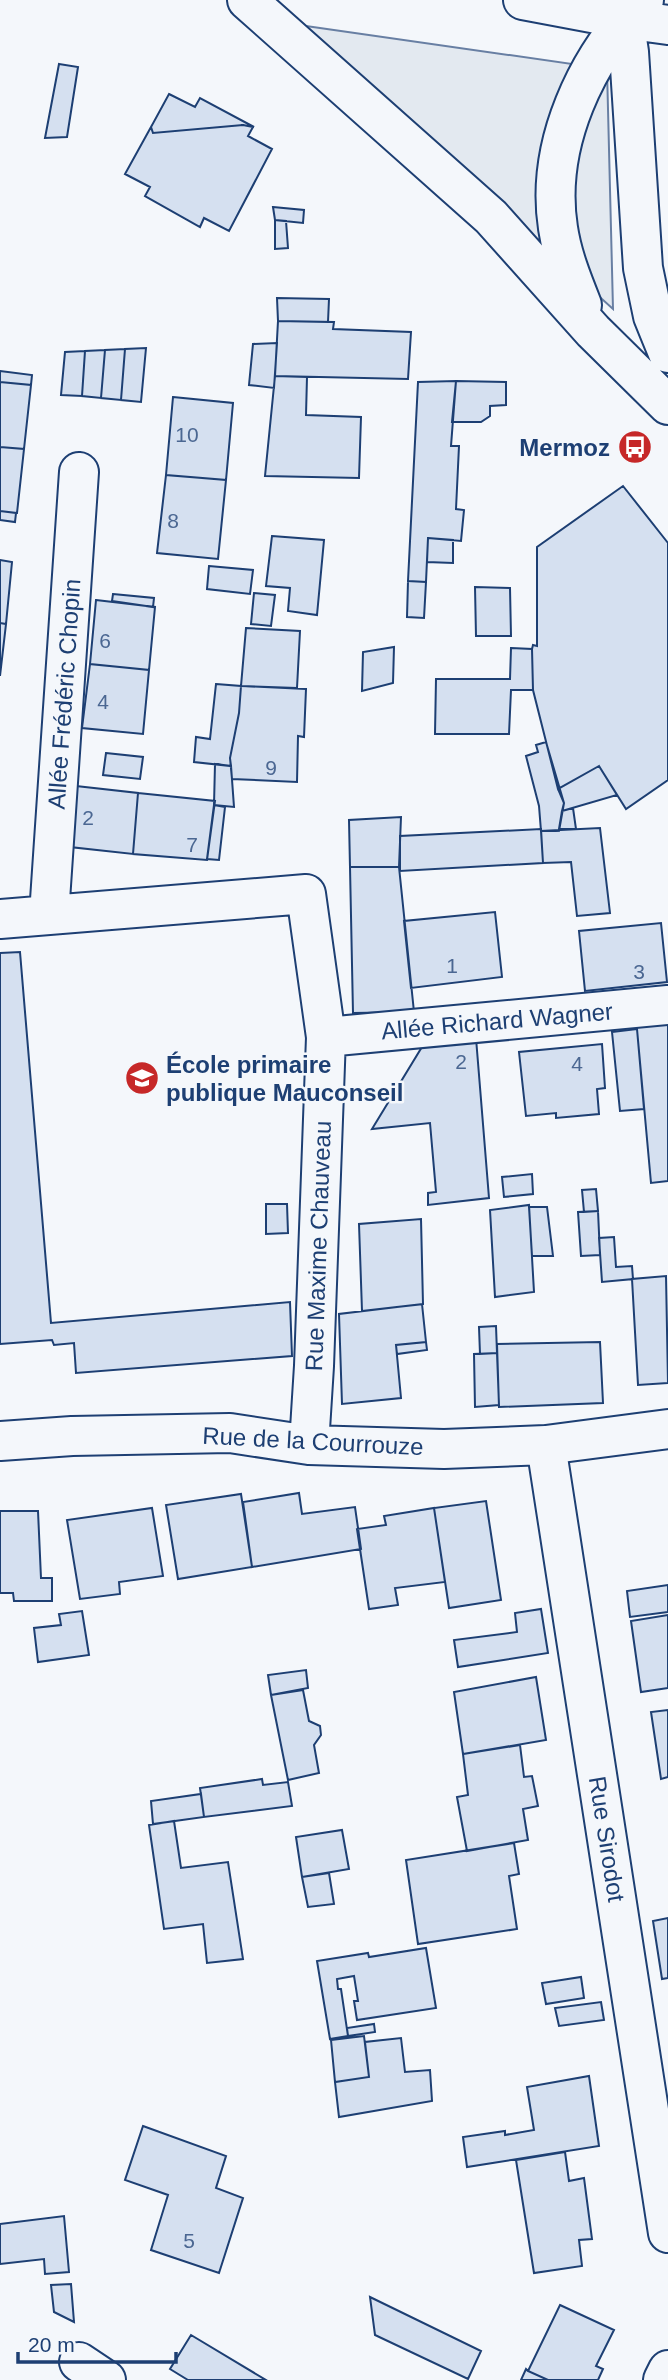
<svg xmlns="http://www.w3.org/2000/svg" width="668" height="2380" font-family="Helvetica,sans-serif">
<style>
.green{fill:#e3e9f0;stroke:#687fa3;stroke-width:2}
.building{fill:#d5e0f0;stroke:#1d3f73;stroke-width:2}
.lines{fill:none;stroke-linecap:round;stroke-linejoin:round}
.minor-casing{stroke:#1d3f73;stroke-width:42}
.major-casing{stroke:#1d3f73;stroke-width:42}
.minor{stroke:#f4f7fb;stroke-width:38}
.major{stroke:#f4f7fb;stroke-width:38}
.labels{text-anchor:middle;dominant-baseline:central;stroke-width:5;stroke-linejoin:round;paint-order:stroke}
.number-label{font-size:21px;fill:#4b6792}
.poi-label{font-size:24px;font-weight:bold;fill:#1d3f73;stroke:#f4f7fb;text-anchor:end}
.street-label{font-size:24px;fill:#1d3f73;stroke:#f4f7fb}
</style>
<rect width="100%" height="100%" fill="#f4f7fb"/>
<path class="green" d="M299,25L607,69L613,309Z"/>
<path class="building" d="M59,64L78,67L67,137L45,138Z
M169,94L195,107L200,98L254,127L243,125L153,133L151,127Z
M243,125L253,127L248,136L272,149L229,231L204,218L200,227L145,196L150,187L125,174L151,127L153,133Z
M273,207L304,210L303,223L275,220Z
M275,220L286,221L288,248L275,249Z
M277,298L329,299L328,322L278,321Z
M278,321L334,322L333,329L411,332L408,379L275,376Z
M277,343L274,388L249,385L253,344Z
M146,348L141,402L121,400L125,349Z
M125,349L121,400L101,398L105,350Z
M105,350L101,398L82,396L85,351Z
M85,351L82,396L61,395L65,352Z
M0,371L32,375L31,385L0,382Z
M275,376L307,377L306,415L361,417L359,478L265,476Z
M456,381L506,382V405L490,406V416L481,422H452Z
M456,381L451,446H459L456,509L464,510L461,541L428,538L426,582L408,581L418,382Z
M0,382L31,385L24,449L0,447Z
M173,397L233,403L226,480L166,475Z
M0,447L24,449L17,513L0,511Z
M166,475L226,480L218,559L157,553Z
M623,486L668,543V780L626,809L599,766L558,789L533,690L532,649L533,645L537,646V547Z
M0,511L16,513L15,522L0,520Z
M272,536L324,540L317,615L288,611L290,588L266,586Z
M428,538L453,540V563L427,562Z
M0,560L12,562L6,624L0,623Z
M209,566L253,570L250,594L207,589Z
M408,581L426,582L424,618L407,617Z
M475,587L510,588L511,636H476Z
M254,593L275,595L271,626L251,624Z
M113,594L154,598L153,607L112,601Z
M96,600L155,607L149,670L90,664Z
M0,623L6,624L0,676Z
M246,628L300,631L297,688L241,686Z
M394,647L393,683L362,691L363,652Z
M511,648L532,649L533,690H511L509,734H435L436,679H510Z
M90,664L149,670L143,734L82,728Z
M216,684L241,686L239,713L230,758L231,766L194,762L196,737L210,739Z
M241,686L306,689L304,737L298,736L297,782L232,779L230,758L239,713Z
M546,742L564,803L559,831H541L539,806L526,756L538,752L536,745Z
M106,753L143,757L140,779L103,775Z
M215,764L231,766L234,807L214,805Z
M599,766L617,795L562,811L564,803L558,789Z
M76,786L138,793L133,854L70,847Z
M138,793L215,801L207,860L133,854Z
M214,805L225,807L219,860L207,859Z
M573,808L576,829H559L562,811Z
M401,817L399,867H350L349,820Z
M600,828L610,913L577,916L571,862L543,863L541,831Z
M541,829L543,863L400,871V836Z
M350,867H399L414,1012L353,1013Z
M495,912L502,977L411,988L404,921Z
M661,923L667,982L585,991L579,931Z
M20,952L51,1323L290,1302L292,1356L76,1373L74,1343L54,1345L52,1340L0,1344V953Z
M668,1024V1181L651,1183L637,1029V1027Z
M637,1029L644,1109L620,1111L612,1032Z
M476,1038L489,1198L428,1205V1193L436,1192L430,1123L372,1129L425,1042Z
M602,1044L605,1088L597,1089L599,1114L556,1118V1113L526,1116L519,1052Z
M532,1174L533,1194L504,1197L502,1177Z
M596,1189L598,1211L584,1212L582,1190Z
M266,1204H287L288,1233L266,1234Z
M529,1205L534,1292L495,1297L490,1210Z
M529,1207H547L553,1256H532Z
M598,1211L600,1255L581,1256L578,1212Z
M421,1219L423,1304L362,1311L359,1224Z
M614,1237L616,1267L632,1266L633,1279L602,1282L599,1238Z
M666,1276L668,1383L638,1385L632,1279Z
M422,1304L426,1342L396,1345L401,1398L342,1404L339,1314Z
M496,1326L497,1353L480,1354L479,1327Z
M426,1342L427,1350L397,1354L396,1345Z
M600,1342L603,1403L499,1407L497,1344Z
M497,1353L499,1405L475,1407L474,1354Z
M299,1493L302,1514L355,1507L361,1549L252,1567L243,1502Z
M241,1494L252,1567L178,1579L166,1505Z
M486,1501L501,1600L449,1608L434,1508Z
M152,1508L163,1576L119,1582L120,1594L80,1599L67,1520Z
M434,1508L445,1582L395,1588L398,1605L369,1609L357,1529L386,1525L384,1516Z
M0,1511H38L41,1578H52V1601H14L13,1593H0Z
M668,1585V1612L630,1617L627,1591Z
M541,1609L548,1653L458,1667L454,1640L517,1632L515,1613Z
M82,1611L89,1655L38,1662L34,1628L61,1625L59,1614Z
M668,1615V1688L641,1692L631,1621Z
M306,1670L308,1688L271,1695L268,1675Z
M536,1677L546,1740L463,1754L454,1692Z
M303,1690L309,1721L320,1726L321,1735L314,1745L319,1773L288,1780L271,1695Z
M668,1710V1777L661,1779L651,1712Z
M520,1745L524,1777L532,1776L538,1806L523,1809L528,1840L467,1851L457,1797L468,1795L463,1754Z
M262,1779L263,1785L288,1782L292,1806L204,1817L200,1788Z
M201,1794L204,1817L153,1824L151,1801Z
M174,1821L181,1868L228,1862L243,1959L207,1963L203,1924L164,1929L149,1825Z
M342,1830L349,1869L302,1877L296,1837Z
M514,1843L519,1874L509,1876L517,1929L418,1944L406,1860Z
M329,1873L334,1904L308,1907L302,1877Z
M668,1918V1978L662,1979L653,1921Z
M426,1948L436,2008L357,2020L354,2001H358L354,1976L337,1979L338,1989H341L348,2036L330,2039L317,1961L368,1953L369,1957Z
M581,1977L584,1998L546,2004L542,1983Z
M601,2002L604,2020L559,2026L555,2008Z
M374,2024L375,2032L348,2036L347,2028Z
M364,2036L369,2077L335,2082L331,2040Z
M401,2038L405,2072L430,2070L432,2101L339,2117L335,2082L369,2077L365,2042Z
M589,2076L599,2146L467,2167L463,2137L505,2131V2135L534,2130L527,2087Z
M143,2126L226,2156L216,2188L243,2198L219,2273L151,2250L168,2195L125,2180Z
M565,2152L569,2181L584,2178L592,2239L579,2240L582,2266L534,2273L516,2160Z
M64,2216L69,2272L45,2274L44,2259L0,2264V2224Z
M71,2284L74,2322L54,2312L51,2285Z
M370,2297L481,2351L468,2379L375,2335Z
M560,2305L614,2330L596,2366L603,2369L598,2380H548L528,2371Z
M191,2335L266,2380H188L170,2369Z
M526,2369L528,2371L548,2380H521Z"/>
<g class="lines">
<g class="minor-casing">
<path id="minor" d="M49,915L79,472
M0,919L306,894L326,1037L314,1366L309,1445
M326,1037L668,1005
M0,1441L72,1436L230,1433L309,1445L444,1449L546,1445L668,1429
M546,1445L668,2233
M79,2362L106,2380
M663,2380L668,2370"/>
</g>
<g class="major-casing">
<path id="major" d="M247,0L491,217L593,331L668,405
M523,0L624,19L668,25
M619,8L624,19L629,52L643,268L653,316L668,353
M582,305C572,280 562,255 558,228C545,145 586,57 644,0"/>
</g>
<use href="#minor" class="minor"/>
<use href="#major" class="major"/>
</g>
<defs>
<g id="bus-disc" transform="scale(1.75)"><circle r="9.5" fill="#c62828" stroke="#f4f7fb"/><path d="M-5-6H5V4H4V6H2V4H-2V6H-4V4H-5ZM-3.5-4V0h7V-4ZM-3.5 1.2v1.5H-2V1.2ZM2 1.2v1.5H3.5V1.2Z" fill="#fff"/></g>
<g id="school-disc" transform="scale(1.75)"><circle r="9.5" fill="#c62828" stroke="#f4f7fb"/><path d="M0-5L7-2L0 1L-7-2ZM-4 1L0 2.5L4 1V4Q0 6-4 4Z" fill="#fff"/></g>
</defs>
<g fill-rule="evenodd">
<use href="#bus-disc" x="635" y="447"/>
<use href="#school-disc" x="142" y="1078"/>
</g>
<g class="labels">
<g class="number-label">
<text x="187" y="434">10</text>
<text x="173" y="520">8</text>
<text x="105" y="640">6</text>
<text x="103" y="701">4</text>
<text x="271" y="767">9</text>
<text x="88" y="817">2</text>
<text x="192" y="844">7</text>
<text x="452" y="965">1</text>
<text x="639" y="971">3</text>
<text x="461" y="1061">2</text>
<text x="577" y="1063">4</text>
<text x="189" y="2240">5</text>
</g>
<g class="poi-label">
<text x="610" y="447">Mermoz</text>
<text x="166" y="1064" text-anchor="start">École primaire<tspan x="166" dy="28">publique Mauconseil</tspan></text>
</g>
<g class="street-label">
<text transform="translate(64 694) rotate(-86)">Allée Frédéric Chopin</text>
<text transform="translate(497 1021) rotate(-5)">Allée Richard Wagner</text>
<text transform="translate(318 1246) rotate(-88)">Rue Maxime Chauveau</text>
<text transform="translate(313 1441) rotate(3)">Rue de la Courrouze</text>
<text transform="translate(607 1839) rotate(81)">Rue Sirodot</text>
</g>
</g>
<path d="M18 2352v10h158v-10" fill="none" stroke="#1d3f73" stroke-width="3.5"/>
<text x="28" y="2352" font-size="21" fill="#1d3f73" stroke="#f4f7fb" stroke-width="5" paint-order="stroke">20 m</text>
</svg>
